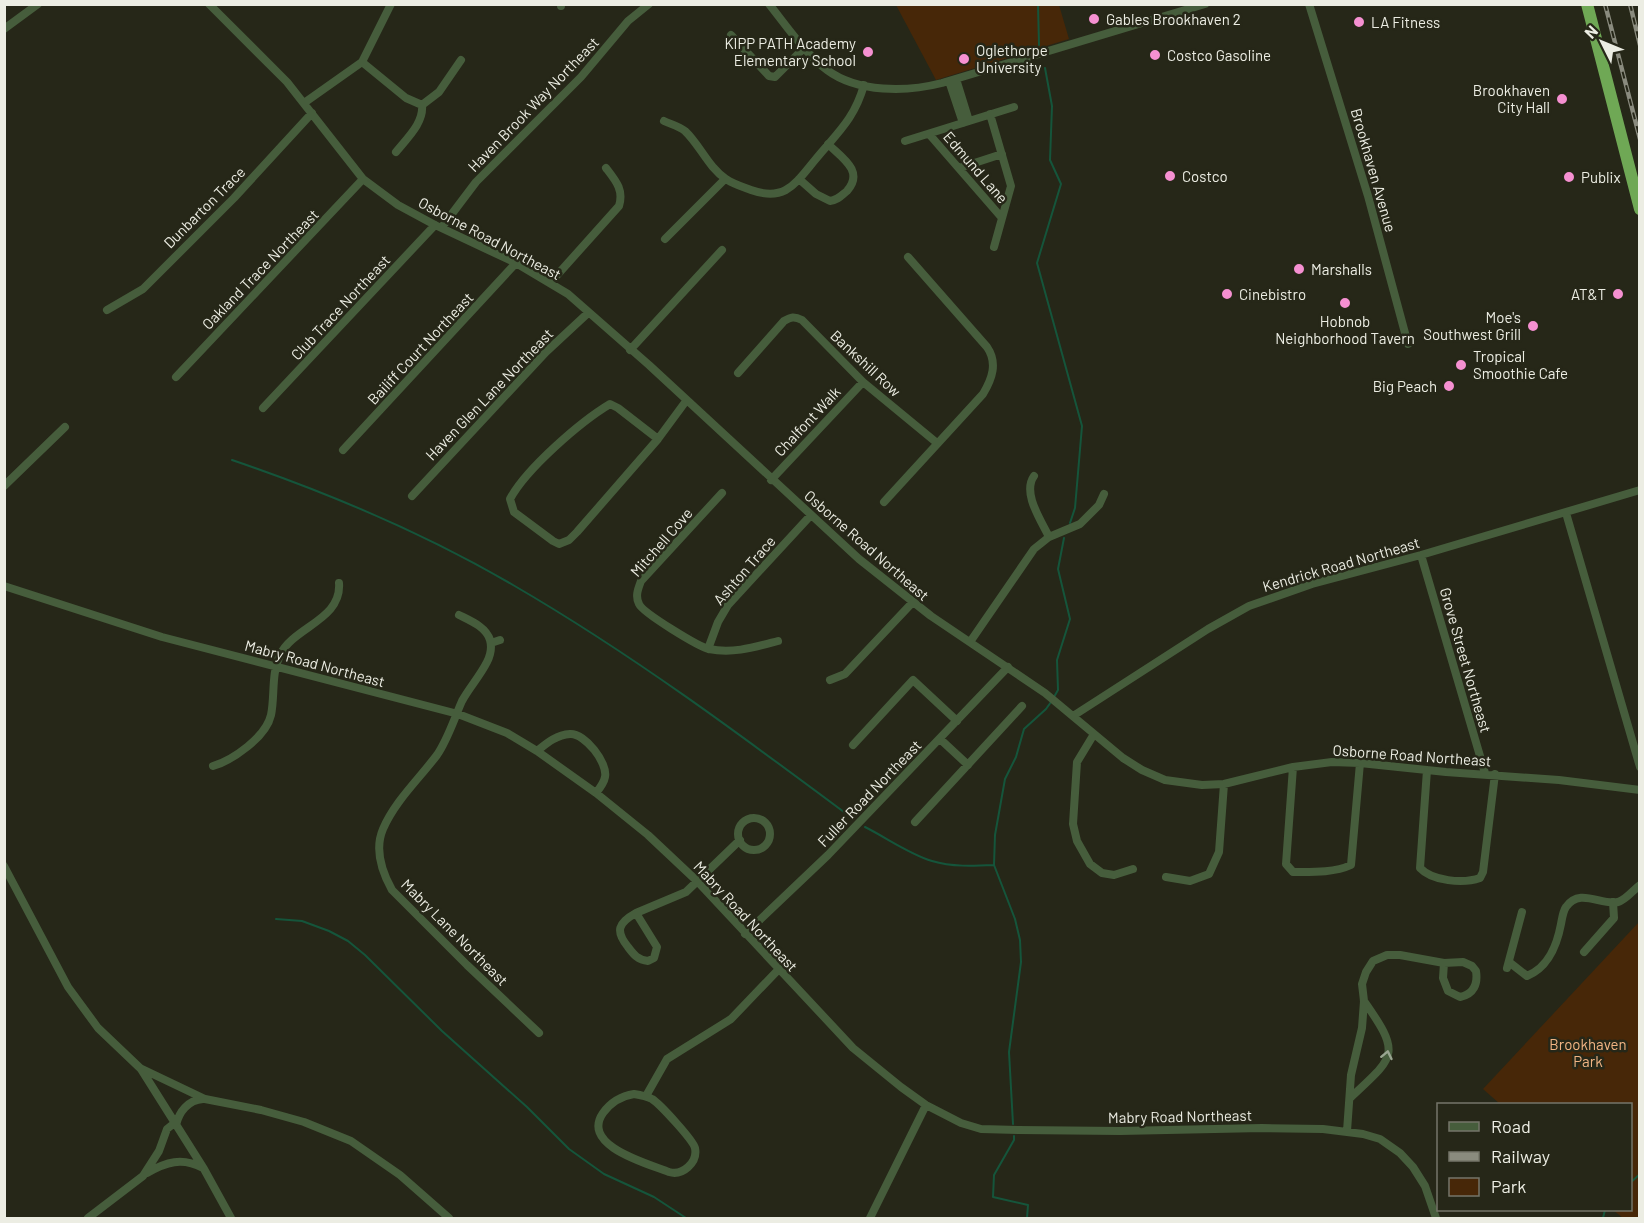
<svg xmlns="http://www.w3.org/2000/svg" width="1644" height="1223" font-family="Barlow,sans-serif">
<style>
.green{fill:#472708}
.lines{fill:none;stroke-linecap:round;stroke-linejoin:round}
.stream{stroke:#15553b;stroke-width:2}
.minor{stroke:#465d3c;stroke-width:8}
.highway{stroke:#6fa855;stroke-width:12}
.rail-casing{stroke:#8a8b7e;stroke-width:4.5}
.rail{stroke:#262718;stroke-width:2;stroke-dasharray:7;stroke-linecap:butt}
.oneway{stroke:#99a590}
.poi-dot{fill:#f590d1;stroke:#262718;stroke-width:2}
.labels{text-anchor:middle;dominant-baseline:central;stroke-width:5;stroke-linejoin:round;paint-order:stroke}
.poi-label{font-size:15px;fill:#ecede3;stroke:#262718;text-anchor:start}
.street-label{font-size:15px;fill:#ecede3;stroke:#262718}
.park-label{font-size:15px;fill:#f1b483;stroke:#262718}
</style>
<rect width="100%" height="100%" fill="#262718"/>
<path class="green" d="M896,5H1059L1069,39L936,80Z
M1639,922V1218H1623L1613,1210H1630V1104H1500L1483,1089Z"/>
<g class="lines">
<path class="stream" d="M1038,4L1039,45
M1045,68L1052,106L1050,160L1061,184L1037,263L1082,426L1075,508L1070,523
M232,460C329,493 424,533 513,585C632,654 742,736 852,818
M1054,697L1058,690L1057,660L1070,619L1058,569L1064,538
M865,827C887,838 909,854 932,861C952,867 973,866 994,865
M276,919L302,921L329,931L348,941L365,955L442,1031L527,1107L569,1149L604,1174L654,1197L686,1218
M1013,1124L1009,1052L1021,962L1020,940L1015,919L994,865L995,835L1005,779L1016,757L1024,729L1046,709L1051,702
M1014,1136V1140L994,1175L993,1197L1028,1205L1027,1218
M1630,1183L1640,1174
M1603,1218L1605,1210"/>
<path class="minor" d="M209,4L287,82L363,179L398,205L435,225L516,263L568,294L649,365L859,559L931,616L1045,693L1123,758L1142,770L1165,780L1202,785L1224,784L1293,767L1332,762L1360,763L1446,772L1559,780L1640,790
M769,4C785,24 807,56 827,70C858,93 907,92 942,83L1205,4
M1309,4L1368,196L1408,344
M561,6V4
M4,29L38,4
M731,35L769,76L775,77L805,47
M362,62L406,98L422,105L439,92L461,60
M956,79L969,121
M949,81L963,123
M304,103L362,62L391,4
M990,114L1011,186L994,247
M664,121C670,124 679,126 685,131C700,145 708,167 726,179C733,184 743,187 751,190C785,202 795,184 815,160C837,133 854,120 864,85
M929,134L1002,218
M905,141L1014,107
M396,152C407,138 424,123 422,105
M959,168L1002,154
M799,179L816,194L830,201C838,200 841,196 847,191C865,171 841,157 828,144
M442,227L476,182L581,77L628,21L649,4
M665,239L725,179
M550,283L619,206C624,190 616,181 606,168
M107,310L143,289L234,198L312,113
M630,350L722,250
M738,373L784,321C791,317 794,316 802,320L863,382L937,443
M176,377L363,179
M610,404L618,408L658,439L577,532L569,540L559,544L553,541L514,512L510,499C526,469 580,422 610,404Z
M263,408L435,225
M658,439L686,401
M343,450L516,263
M1034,476C1022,493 1041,520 1049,537
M771,480L863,382
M4,486L65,427
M722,493L641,581C638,589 635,596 639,604C643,613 699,647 709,649C733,654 755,647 778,641
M412,496L546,352L588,313
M884,502L983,394C992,379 998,363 987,347L908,257
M1566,513L1640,767
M1421,555L1485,773
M4,586L162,637L458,714L507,733L537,751L596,793L648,835L698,882L853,1048L901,1087L926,1105L961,1123L981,1129L1018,1130L1120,1131L1262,1128L1323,1129L1363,1134L1380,1139L1400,1153L1413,1167L1425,1186L1436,1218
M459,615C471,621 486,627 490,640C492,647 490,656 487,662C480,676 469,688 462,701C454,719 448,739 437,755C419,779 395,801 383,829C374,850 382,872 392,890L467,965L539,1033
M970,642L1034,549L1049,537L1080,524L1099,505L1104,494
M491,643L500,640
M708,649L718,622L728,605L811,515
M830,680L845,674L912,603
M1073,716L1208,629L1249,606L1312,584L1421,555L1640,490
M1094,734L1077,762L1073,824L1077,841L1090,864L1102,873L1114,875L1133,869
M940,739L968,765
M853,745L913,680L957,721
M537,751C547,743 556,735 570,734C585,733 608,763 605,777C604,783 600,788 596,793
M213,766C233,760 266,737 271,715C275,696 271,674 280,655C293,627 342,620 339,583
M1293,767L1286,864L1293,872C1311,872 1334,873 1351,865L1360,763
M1427,770L1420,868C1432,881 1463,884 1480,878L1483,872L1495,774
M738 834a16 16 0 1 1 32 0a16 16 0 1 1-32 0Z
M915,822L1022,706
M4,866L68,987L98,1028L140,1068L205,1099L261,1110L304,1122L351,1141L400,1175L449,1218
M1166,877L1190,881L1209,874L1219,852L1224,784
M636,913L657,947L654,958L648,961C638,960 634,955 628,947C615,931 618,923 636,913Z
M636,913L686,892L740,840
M745,934L828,855L1008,667
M1584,952L1614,918L1613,902
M1509,962L1527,976C1549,967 1557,945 1561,924C1562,919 1563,911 1566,907C1580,887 1601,906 1618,902C1626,900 1633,890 1640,885
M1507,968L1522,912
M141,1069L204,1169L231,1218
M634,1094C640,1095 646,1096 652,1099C660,1104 693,1140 695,1148C698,1163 682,1176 669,1172C649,1164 580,1146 603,1113C611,1102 621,1096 634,1094Z
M646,1096L667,1059L731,1019L778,970
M1350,1098C1395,1056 1402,1055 1364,1001
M176,1125C179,1112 188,1100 203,1099
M1347,1131L1351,1075L1362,1028L1364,1001L1362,984L1366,972L1373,961L1387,955H1400L1444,963L1463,962L1472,966L1476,971C1478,984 1474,994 1460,997L1448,991L1443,978L1444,963
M147,1173C166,1162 182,1157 203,1168
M88,1218L143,1176L159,1151L167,1129L172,1125H176
M870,1218L926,1105"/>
<path class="highway" d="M1587,4L1640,209"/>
<g class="rail-casing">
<path id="rail" d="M1605,4L1640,139
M1630,4L1640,45"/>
</g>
<use href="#rail" class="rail"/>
</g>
<defs><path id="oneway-chevron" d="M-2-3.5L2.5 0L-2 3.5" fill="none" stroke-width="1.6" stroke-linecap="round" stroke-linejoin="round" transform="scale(1.5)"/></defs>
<use class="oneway" href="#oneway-chevron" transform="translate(1387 1055) rotate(-78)"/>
<g class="poi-dot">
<circle cx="1094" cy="19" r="6"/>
<circle cx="1359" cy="22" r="6"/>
<circle cx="868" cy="52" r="6"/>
<circle cx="1155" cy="55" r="6"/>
<circle cx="964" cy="59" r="6"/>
<circle cx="1562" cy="99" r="6"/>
<circle cx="1170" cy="176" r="6"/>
<circle cx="1569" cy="177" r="6"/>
<circle cx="1299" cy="269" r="6"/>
<circle cx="1227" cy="294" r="6"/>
<circle cx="1618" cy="294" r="6"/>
<circle cx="1345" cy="303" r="6"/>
<circle cx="1533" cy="326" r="6"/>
<circle cx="1461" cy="365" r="6"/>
<circle cx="1449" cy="386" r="6"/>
</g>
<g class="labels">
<g class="poi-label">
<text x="1106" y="19">Gables Brookhaven 2</text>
<text x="1371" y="22">LA Fitness</text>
<text x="856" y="43" text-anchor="end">KIPP PATH Academy<tspan x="856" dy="17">Elementary School</tspan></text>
<text x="976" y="50">Oglethorpe<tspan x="976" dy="17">University</tspan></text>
<text x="1167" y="55">Costco Gasoline</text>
<text x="1550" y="90" text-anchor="end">Brookhaven<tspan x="1550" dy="17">City Hall</tspan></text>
<text x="1182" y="176">Costco</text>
<text x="1581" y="177">Publix</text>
<text x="1311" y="269">Marshalls</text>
<text x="1239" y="294">Cinebistro</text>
<text x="1606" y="294" text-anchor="end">AT&amp;T</text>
<text x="1521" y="317" text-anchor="end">Moe's<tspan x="1521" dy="17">Southwest Grill</tspan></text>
<text x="1345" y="321" text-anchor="middle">Hobnob<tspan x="1345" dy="17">Neighborhood Tavern</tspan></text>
<text x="1473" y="356">Tropical<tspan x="1473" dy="17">Smoothie Cafe</tspan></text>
<text x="1437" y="386" text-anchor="end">Big Peach</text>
</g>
<g class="street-label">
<text transform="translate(533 104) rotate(-46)">Haven Brook Way Northeast</text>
<text transform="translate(976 167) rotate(49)">Edmund Lane</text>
<text transform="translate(1374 170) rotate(74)">Brookhaven Avenue</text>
<text transform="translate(204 207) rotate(-45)">Dunbarton Trace</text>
<text transform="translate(490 238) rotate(28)">Osborne Road Northeast</text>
<text transform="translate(260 269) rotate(-46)">Oakland Trace Northeast</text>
<text transform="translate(340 307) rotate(-47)">Club Trace Northeast</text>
<text transform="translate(420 348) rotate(-47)">Bailiff Court Northeast</text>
<text transform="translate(866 363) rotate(43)">Bankshill Row</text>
<text transform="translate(489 394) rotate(-46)">Haven Glen Lane Northeast</text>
<text transform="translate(807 421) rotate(-47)">Chalfont Walk</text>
<text transform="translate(661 542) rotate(-49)">Mitchell Cove</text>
<text transform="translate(867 545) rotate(41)">Osborne Road Northeast</text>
<text transform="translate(1341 564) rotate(-16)">Kendrick Road Northeast</text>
<text transform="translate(744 570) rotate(-49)">Ashton Trace</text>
<text transform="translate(1466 660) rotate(74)">Grove Street Northeast</text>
<text transform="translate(315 663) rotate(15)">Mabry Road Northeast</text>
<text transform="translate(1412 755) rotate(4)">Osborne Road Northeast</text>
<text transform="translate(869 793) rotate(-46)">Fuller Road Northeast</text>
<text transform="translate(746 916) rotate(47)">Mabry Road Northeast</text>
<text transform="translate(455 932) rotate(45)">Mabry Lane Northeast</text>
<text transform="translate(1180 1116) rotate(-1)">Mabry Road Northeast</text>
</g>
<g class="park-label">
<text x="1588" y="1044">Brookhaven<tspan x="1588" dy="17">Park</tspan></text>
</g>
</g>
<rect width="1644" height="1223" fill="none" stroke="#ecede3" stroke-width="12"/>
<rect x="1437" y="1103" width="195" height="108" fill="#262718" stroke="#757669" stroke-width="1.5"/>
<rect x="1449" y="1122" width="30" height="9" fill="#465d3c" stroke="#757669" stroke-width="1.5"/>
<text x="1491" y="1133" font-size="18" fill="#ecede3">Road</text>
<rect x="1449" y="1152" width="30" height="9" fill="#8a8b7e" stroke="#757669" stroke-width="1.5"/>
<text x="1491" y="1163" font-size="18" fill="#ecede3">Railway</text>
<rect x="1449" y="1178" width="30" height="18" fill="#472708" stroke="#757669" stroke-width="1.5"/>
<text x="1491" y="1193" font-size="18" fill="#ecede3">Park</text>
<g transform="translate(1602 42) rotate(313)" stroke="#262718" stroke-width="4.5" paint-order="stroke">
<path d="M0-4.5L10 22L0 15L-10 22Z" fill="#ecede3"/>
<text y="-9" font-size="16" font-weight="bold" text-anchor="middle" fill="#ecede3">N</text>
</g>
</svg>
